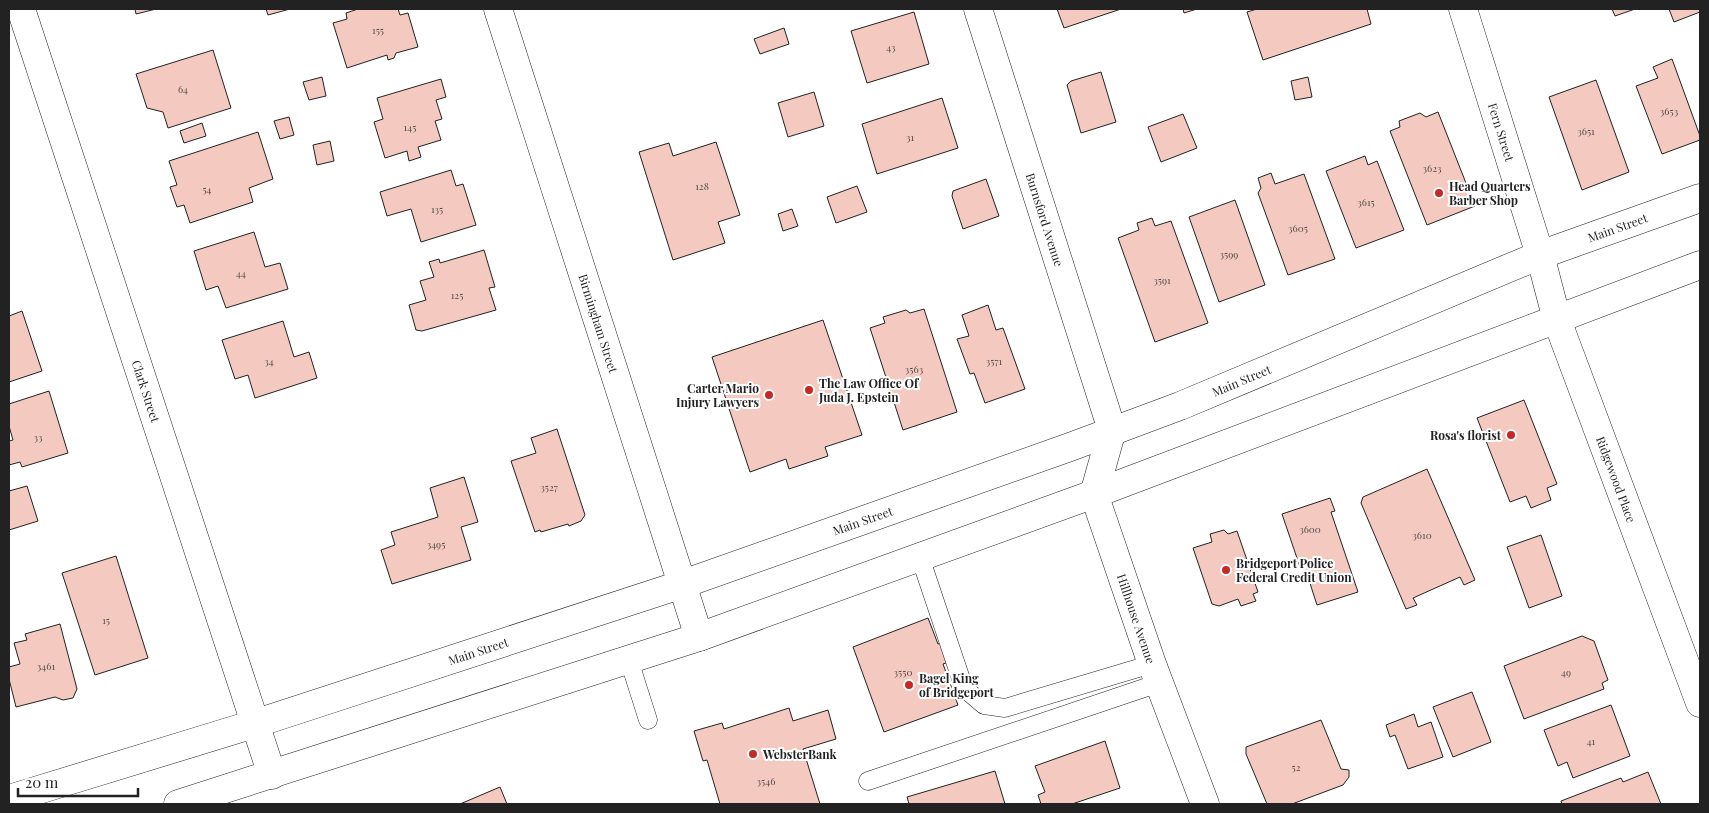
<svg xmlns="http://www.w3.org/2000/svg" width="1709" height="813" font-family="'Playfair Display',serif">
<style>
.building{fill:#f3c9c0;stroke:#222}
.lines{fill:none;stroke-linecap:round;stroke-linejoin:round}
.lane-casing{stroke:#222;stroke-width:19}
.street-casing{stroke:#222;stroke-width:29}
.primary-casing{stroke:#222;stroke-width:29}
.lane{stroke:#fff;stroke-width:18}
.street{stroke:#fff;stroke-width:28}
.primary{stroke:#fff;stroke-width:28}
.poi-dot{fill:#c62828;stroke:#fff;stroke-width:2}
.labels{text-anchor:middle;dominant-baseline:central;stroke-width:4;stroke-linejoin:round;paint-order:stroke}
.number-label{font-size:10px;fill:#564c4a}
.street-label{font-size:12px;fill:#222;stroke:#fff}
.poi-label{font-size:12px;font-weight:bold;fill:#222;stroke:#fff;text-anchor:start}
</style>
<rect width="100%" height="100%" fill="#fff"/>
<path class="building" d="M135,9H156L136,14Z
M266,9H290L268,15Z
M358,9H398L400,15L408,13L418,47L396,53L394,58L388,60L387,55L347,68L333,23L347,19L346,13Z
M1057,9H1121L1064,28Z
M1183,9H1197L1184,13Z
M1257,9H1367L1371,24L1263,60L1247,12Z
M1612,9H1635L1615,16Z
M1669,9H1700V12L1674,22Z
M914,12L929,64L867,83L851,31Z
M784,28L789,44L760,54L754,39Z
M213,50L231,108L168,128L163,112L147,108L136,74Z
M1672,59L1700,136V140L1662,154L1636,86L1658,78L1653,67Z
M1101,72L1116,122L1081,133L1067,85L1071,81Z
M322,77L326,96L309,100L303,82Z
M1308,77L1312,97L1295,100L1291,81Z
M441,79L446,97L436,100L442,119L435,121L441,140L418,147L421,157L409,161L407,151L385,158L374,122L383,119L377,98Z
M1596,80L1629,172L1582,190L1549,97Z
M814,92L824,126L788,137L778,103Z
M942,98L958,148L877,174L862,124Z
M1438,112L1475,206L1427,225L1390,131L1400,127L1399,121L1420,113L1426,117Z
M1183,114L1197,148L1161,162L1148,127Z
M289,117L294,135L280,139L274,121Z
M202,123L206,136L184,143L180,131Z
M258,132L273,179L249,188L253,202L190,223L184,205L177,207L170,187L177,185L169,161Z
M330,141L334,161L317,165L313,145Z
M716,142L740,215L718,222L725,243L673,260L639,152L669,143L673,156Z
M1365,156L1368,165L1377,161L1404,230L1356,248L1326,171Z
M451,170L456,186L463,184L476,225L421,242L411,209L387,216L380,192Z
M1271,173L1275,184L1304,174L1335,259L1288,275L1258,193L1261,188L1258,178Z
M986,179L999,216L963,229L952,196L953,191Z
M857,186L867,212L836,223L827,197Z
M1235,200L1265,285L1219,302L1189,217Z
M792,209L798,226L783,231L778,214Z
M1152,218L1155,226L1171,221L1208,323L1155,342L1118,238L1139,230L1137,223Z
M254,232L265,267L280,263L288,289L226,308L218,286L206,290L194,251Z
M484,250L495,287L489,288L496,310L422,331L416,330L409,305L426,300L420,281L434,277L429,262L439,259L440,263Z
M988,305L996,330L1003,328L1025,389L985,403L974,373L970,374L957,339L969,336L962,315Z
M924,309L957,412L903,430L870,328L885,323L883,317L906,310L910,313Z
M22,311L42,371L9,382V316Z
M823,320L862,435L825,447L828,456L789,469L786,459L750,472L712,357Z
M283,321L294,357L309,352L317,378L255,398L248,375L235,379L222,340Z
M49,391L68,453L22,467L20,462L9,465V441L13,440L9,426V404Z
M1524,400L1557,484L1547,488L1551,500L1531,508L1526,496L1510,502L1477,418Z
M557,429L585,515L581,521L569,526L568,524L541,532L540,530L535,532L511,461L536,453L531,438Z
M1427,469L1475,580L1464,585L1460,577L1413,598L1417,605L1406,609L1361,503L1363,497Z
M464,477L478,522L461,527L471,560L392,584L381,550L395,545L391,532L438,517L430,488Z
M27,486L38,521L9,530V491Z
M1330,498L1335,511L1331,512L1358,592L1317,605L1306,571L1300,567L1282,514Z
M1224,530L1228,534L1237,531L1258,592L1253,594L1256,601L1241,606L1238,599L1219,606L1212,604L1193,548L1212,542L1210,534Z
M1541,535L1562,596L1529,608L1507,547Z
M116,556L148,658L95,675L62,573Z
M928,618L938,644L947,641L954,660L943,664L958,705L884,732L853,647Z
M60,624L77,689L73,698L63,700L55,697L16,707L9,679V667L20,664L14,643L27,640L25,634Z
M1582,636L1594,641L1608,680L1602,683L1604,689L1524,719L1504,666Z
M1472,692L1491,742L1453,757L1433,707Z
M1611,705L1630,756L1573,778L1567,762L1558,766L1544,730Z
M789,708L793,721L828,710L836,739L803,749L820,804H720L707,760L703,761L694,731L722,723L724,729Z
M1414,714L1418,727L1431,722L1443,757L1408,769L1395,735L1390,737L1386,725Z
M1321,720L1341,769L1349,770V777L1343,785L1292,804H1267L1246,754V747Z
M1105,741L1120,788L1072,804H1041L1038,795L1045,792L1035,766Z
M995,771L1005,804H909L907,797Z
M1648,772L1661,804H1562L1561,801L1621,778L1623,782Z
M500,787L507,804H460Z"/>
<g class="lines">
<g class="lane-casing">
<path id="lane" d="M920,557L964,688L984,705L1005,708L1152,664
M629,660L648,720
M868,781L1159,683"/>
</g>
<g class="street-casing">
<g id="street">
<path id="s1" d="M21,9L272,775"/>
<path id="s2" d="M498,9L699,637"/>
<path id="s3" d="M978,9L1112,430L1094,494L1152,664L1205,804"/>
<path id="s4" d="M1463,9L1540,255L1557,320L1700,703"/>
</g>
</g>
<g class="primary-casing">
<g id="primary">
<path id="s5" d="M9,799L254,724L683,584L1070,447L1180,406L1540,255L1700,198"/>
<path d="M178,804L699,637L1094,494L1700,265"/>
</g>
</g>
<use href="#lane" class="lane"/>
<use href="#street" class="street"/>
<use href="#primary" class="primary"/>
</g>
<g class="poi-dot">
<circle cx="1439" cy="193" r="5"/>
<circle cx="809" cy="390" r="5"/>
<circle cx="769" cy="395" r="5"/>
<circle cx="1511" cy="435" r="5"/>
<circle cx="1226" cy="570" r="5"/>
<circle cx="909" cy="685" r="5"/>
<circle cx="753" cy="754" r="5"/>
</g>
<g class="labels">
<g class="number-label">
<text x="378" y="30">155</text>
<text x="891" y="47">43</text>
<text x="183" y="89">64</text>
<text x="1669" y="111">3653</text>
<text x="410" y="127">145</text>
<text x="1586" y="131">3651</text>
<text x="910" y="137">31</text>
<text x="1432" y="168">3623</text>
<text x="702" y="186">128</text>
<text x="207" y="189">54</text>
<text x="1366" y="202">3615</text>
<text x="437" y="209">135</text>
<text x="1298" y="228">3605</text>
<text x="1229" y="254">3599</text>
<text x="241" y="273">44</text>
<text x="1162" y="280">3591</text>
<text x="457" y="295">125</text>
<text x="269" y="361">34</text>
<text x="994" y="361">3571</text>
<text x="914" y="369">3563</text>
<text x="38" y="437">33</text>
<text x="549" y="487">3527</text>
<text x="1310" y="529">3600</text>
<text x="1422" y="535">3610</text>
<text x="436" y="544">3495</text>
<text x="106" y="620">15</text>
<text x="46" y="666">3461</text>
<text x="903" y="672">3550</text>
<text x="1566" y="672">49</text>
<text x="1591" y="741">41</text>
<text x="1296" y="767">52</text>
<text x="766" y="781">3546</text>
</g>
<g class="street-label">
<text stroke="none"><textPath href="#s4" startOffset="129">Fern Street</textPath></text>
<text stroke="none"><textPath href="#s3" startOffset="221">Burnsford Avenue</textPath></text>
<text stroke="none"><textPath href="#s5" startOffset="1708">Main Street</textPath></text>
<text stroke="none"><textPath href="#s2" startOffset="330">Birmingham Street</textPath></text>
<text stroke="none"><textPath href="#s5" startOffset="1302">Main Street</textPath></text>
<text stroke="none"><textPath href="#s1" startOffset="402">Clark Street</textPath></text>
<text stroke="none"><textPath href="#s4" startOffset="495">Ridgewood Place</textPath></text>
<text stroke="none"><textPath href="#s5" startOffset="898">Main Street</textPath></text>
<text stroke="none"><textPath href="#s3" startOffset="640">Hillhouse Avenue</textPath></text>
<text stroke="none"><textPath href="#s5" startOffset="492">Main Street</textPath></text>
</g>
<g class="poi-label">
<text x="1449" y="186">Head Quarters<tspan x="1449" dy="14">Barber Shop</tspan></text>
<text x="819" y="383">The Law Office Of<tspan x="819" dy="14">Juda J. Epstein</tspan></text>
<text x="759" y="388" text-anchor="end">Carter Mario<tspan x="759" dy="14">Injury Lawyers</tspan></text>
<text x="1501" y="435" text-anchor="end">Rosa's florist</text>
<text x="1236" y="563">Bridgeport Police<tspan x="1236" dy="14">Federal Credit Union</tspan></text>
<text x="919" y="678">Bagel King<tspan x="919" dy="14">of Bridgeport</tspan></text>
<text x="763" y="754">WebsterBank</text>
</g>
</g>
<rect width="1709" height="813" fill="none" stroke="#222222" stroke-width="20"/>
<path d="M18 788v8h120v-8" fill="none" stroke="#222222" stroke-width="2.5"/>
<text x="25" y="788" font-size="15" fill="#222222" stroke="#ffffff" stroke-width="4" paint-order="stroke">20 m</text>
</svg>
